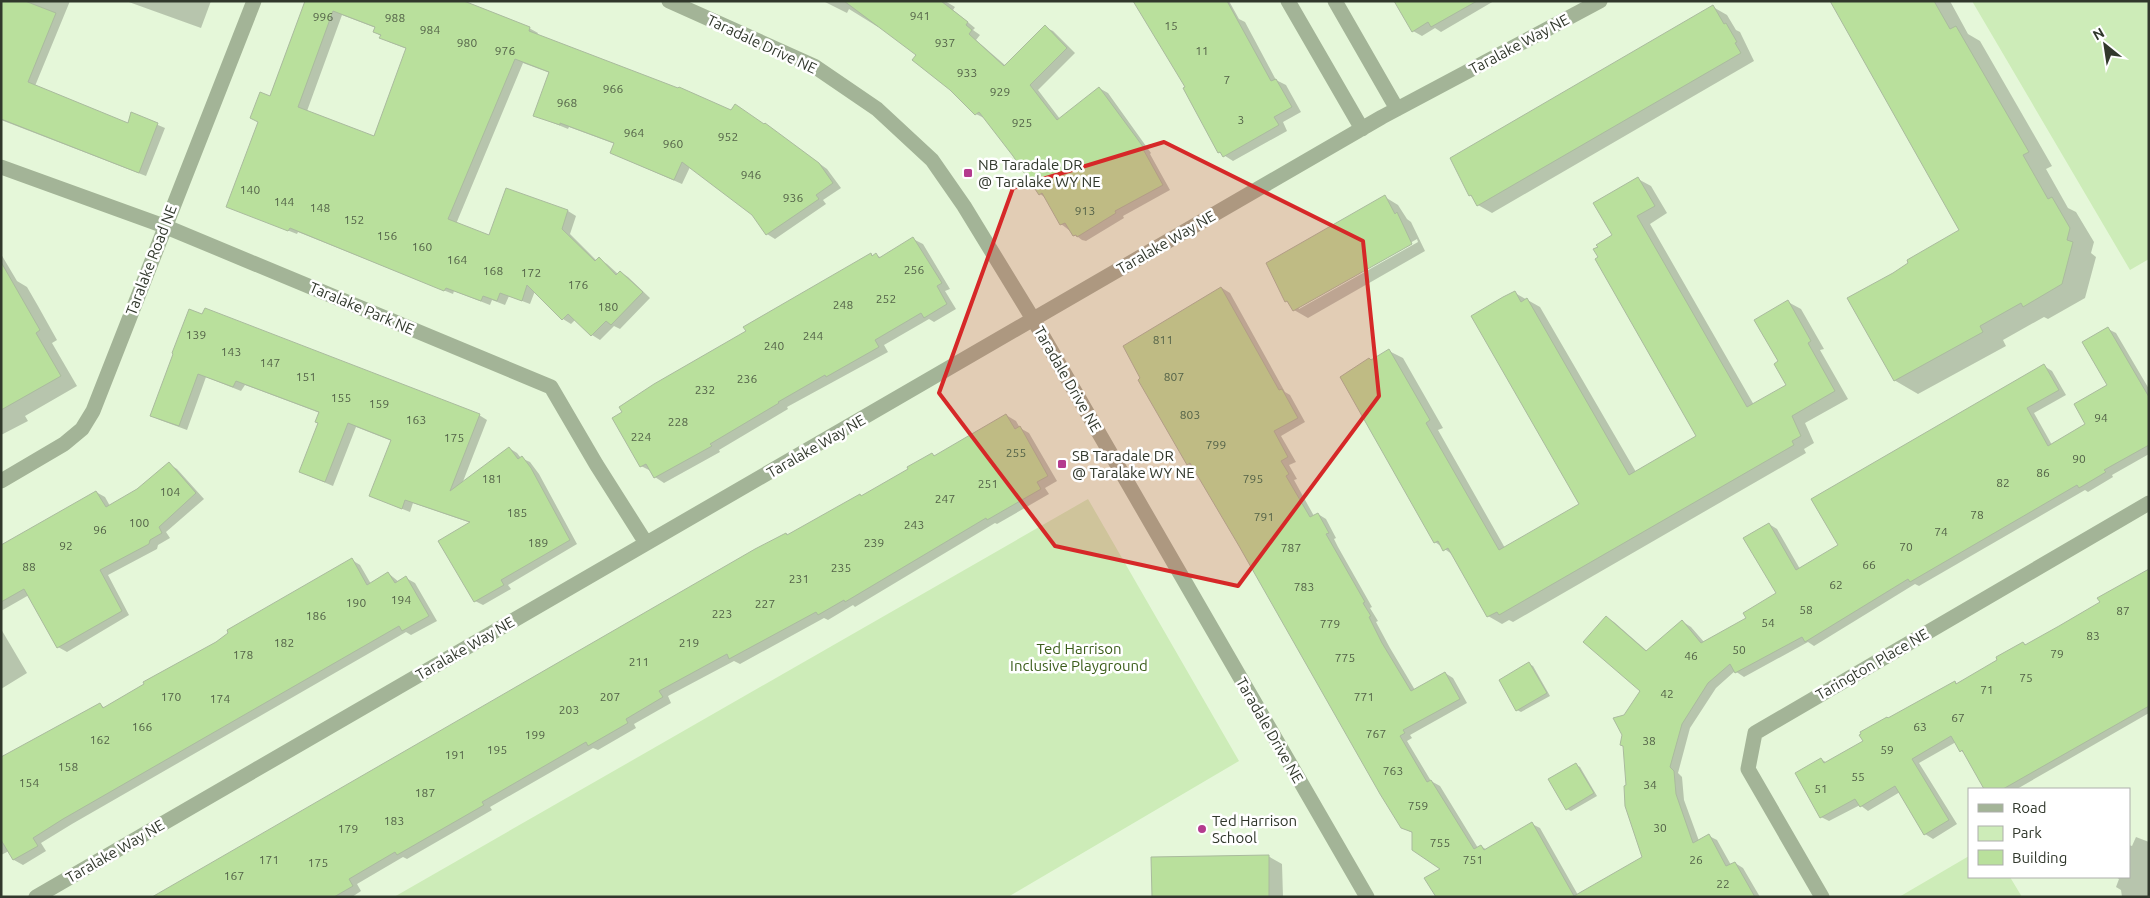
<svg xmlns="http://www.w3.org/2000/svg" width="2150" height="898" font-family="Ubuntu,sans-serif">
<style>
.green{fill:#cdecb8}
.shadow{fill:#0003;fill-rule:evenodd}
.building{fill:#b9e09c;stroke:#aabb9e;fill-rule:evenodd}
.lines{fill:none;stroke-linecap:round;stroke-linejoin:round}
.minor{stroke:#a3b497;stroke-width:15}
.marked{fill:#d62828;fill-opacity:0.2;stroke:#d62828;stroke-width:4;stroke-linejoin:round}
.poi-dot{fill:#b43b8e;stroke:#fff;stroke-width:2}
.labels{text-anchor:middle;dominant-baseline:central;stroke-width:5;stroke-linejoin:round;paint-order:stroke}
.number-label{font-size:12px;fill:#536248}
.street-label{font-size:15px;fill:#31382c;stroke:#fff}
.poi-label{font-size:15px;fill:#31382c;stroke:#fff;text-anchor:start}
.park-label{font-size:15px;fill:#3b5d1a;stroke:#fff}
</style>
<rect width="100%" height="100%" fill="#e5f7d9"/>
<path class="green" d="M1972,1H2149V259L2130,270Z
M1088,499L1239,761L1008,897H394Z
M1969,856V877H2010L2022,897H1899Z"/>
<path class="shadow" d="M1,1H70L35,86L128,124L132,114L165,128L146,176L1,120Z
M126,1H211L201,28Z
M306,1L529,28L538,33L537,35L766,125L827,169L841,188L823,200L826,204L775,239L767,234L753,214L690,167L682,184L620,157L615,144L569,127L568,129L534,115L550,73L523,63L456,224L489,237L507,189L568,211L576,216L570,234L597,261L599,259L607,264L618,274L620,272L628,277L650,298L620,329L614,326L600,340L592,335L575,320L571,324L563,319L535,291L530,304L509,296L505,305L492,300L490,305L454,291L453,294L298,232L297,234L228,207ZM342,15L376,28L375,32L389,42L407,49L374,137L307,111Z
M823,1H945L955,7L953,10L975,28L973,30L980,35L976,40L1006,66L1045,27L1053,31L1075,53L1038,90L1060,119L1099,88L1108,93L1151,153L1150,154L1170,190L1123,216L1124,218L1086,241L1082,240L1061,224L1046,198L1040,194L1014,155L984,118L976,114L918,55L879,25L878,27L849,9L847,13Z
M1135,1H1229L1239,19L1245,22L1276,80L1286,85L1301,112L1283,122L1287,131L1233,161L1219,152L1187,87Z
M1396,1H1494L1441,32L1435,28L1422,36L1413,31Z
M1831,1H1950L1968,34L1980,41L2052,166L2046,169L2068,208L2076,212L2094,242L2091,253L2096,257L2085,298L2048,319L2044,317L2003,340L2006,346L1918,394L1894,380V274L1961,231Z
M1713,7L1727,15L1736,30L1740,32L1754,61L1492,213L1478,205L1474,198L1470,195Z
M1638,179L1651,186L1667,213L1650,224L1754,405L1788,385L1780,362L1788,302L1801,309L1824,349L1820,350L1848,399L1805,423L1814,443L1804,449L1806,453L1513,622L1509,620L1502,624L1488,616L1453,555L1435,542L1389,351L1403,358L1443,428L1438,430L1505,548L1581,504L1515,293L1540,307L1636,472L1698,436L1614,236Z
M1385,197L1398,205L1407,219L1411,222L1425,251L1308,318L1294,310L1290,303L1286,301ZM1417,239L1418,242L1299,309L1298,307Z
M913,239L923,244L950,289L945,291L956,309L934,322L929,319L884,345L888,352L787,407L788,409L719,450L720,452L664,483L655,477L651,471L641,466L748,332L871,255L873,256L876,255L882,258Z
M1,254L17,281L27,287L38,306L57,340L52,343L77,386L25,416L28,421L1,435Z
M1222,288L1230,293L1285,392L1290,395L1305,422L1281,436L1296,462L1289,465L1297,479L1294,480L1314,516L1318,514L1326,519L1336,538L1334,539L1338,547L1372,607L1370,608L1378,621L1376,622L1390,648L1415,690L1445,673L1453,678L1467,703L1410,735L1412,738L1407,741L1431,781L1440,786L1478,848L1481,846L1487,850L1532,824L1540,828L1578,895L1644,858L1627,787L1625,716L1641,691L1606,617L1614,622L1647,651L1683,622L1691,627L1704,642L1748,619L1778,593L1769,524L1777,529L1800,569L1840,545L2044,366L2052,371L2066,395L2034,413L2052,445L2087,424L2109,385L2108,329L2116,333L2149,389V454L2112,475L2113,477L2088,492L2085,490L1919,586L1915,584L1814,646L1808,642L1744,677L1735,671L1716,688L1690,728L1678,773L1682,777L1684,800L1699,841L1709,836L1717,840L1731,865L1735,863L1743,868L1760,897H1441L1442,869L1413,833L1402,828L1195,468L1188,464Z
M174,353L479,415L487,420L462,484L509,448L517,453L521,458L530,462L539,474L577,544L508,585L511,589L483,605L475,601L471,523L413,503L410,512L370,496L392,441L356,427L333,486L300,472L319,423L320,413L245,385L241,391L206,377L187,430L160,420L152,416Z
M1006,415L1016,421L1020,428L1029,433L1057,481L1045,488L1049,494L997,524L995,523L855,607L853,605L828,620L824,618L740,664L734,661L668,696L671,703L634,724L636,728L598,750L593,748L490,807L492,810L407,859L403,857L357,884L361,891L352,897H155L786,534L789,536L862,497L910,470L932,454L936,457Z
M169,464L177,469L204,499L166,532L170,538L158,545L157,549L108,575L129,615L67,652L58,647L29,595L1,611V547L96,492L105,497L110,506L138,490Z
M352,560L360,565L371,584L388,573L399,582L406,578L415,583L437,621L411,635L406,632L72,824L41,843L46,851L23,865L14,860L9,851L1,855V774L100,705L105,708L217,643Z
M2149,573V713L2017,789H1986L1966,754L1961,751L1956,742L1919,763L1957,824L1933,839L1925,834L1900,792L1868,811L1860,805L1829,821L1821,817V759L1827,763L1864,741L1889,719L1955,682L1958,684L1999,660L2023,643L2027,645L2101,603Z
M1,629L27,673L1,689Z
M1529,664L1533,666L1550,696L1521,712L1517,710Z
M1576,765L1580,767L1597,796L1571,811L1567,809Z
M2136,837L2149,842V897H2122L2121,890L2116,887L2119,879L2116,877H2129V845L2132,846Z
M1268,856L1282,864L1283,897H1153Z"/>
<path class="building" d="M1,1H25L56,13L28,82L128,123L131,112L158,123L139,173L1,119Z
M305,1H464L530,27L529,31L678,88L679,87L731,110L735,104L764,124L765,123L819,163L833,183L816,195L819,199L766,235L752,215L682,162L674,180L610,153L614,143L560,123V125L533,116L549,72L515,59L448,219L489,235L506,188L568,210L562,229L595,261L599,257L616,275L620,271L643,292L611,325L606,321L591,336L568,314L562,320L527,285L522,301L500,293L497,301L483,296L481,301L446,288L444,291L290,228L288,231L226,207L258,122L250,118L260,92L270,96ZM333,11L375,27L373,32L381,35L379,38L406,48L374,136L298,107Z
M844,1H941L968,22L966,25L972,30L969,34L1004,66L1045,25L1067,48L1030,85L1057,120L1099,87L1144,148L1143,149L1163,185L1115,211L1116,213L1077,237L1076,235L1073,236L1065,223L1060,225L1042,193L1039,195L1013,156L979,112L975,115L950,90L912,60L916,55Z
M1133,1H1227L1271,81L1276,79L1292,107L1274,117L1279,125L1223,157L1220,152L1218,153L1183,88L1185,87Z
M1394,1H1477L1431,27L1428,22L1412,32Z
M1830,1H1934L1950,29L1956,26L2029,152L2023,155L2048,199L2052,197L2070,228L2067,240L2073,242L2062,284L2023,307L2021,303L1980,326L1983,332L1894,381L1847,298L1893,273L1908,263L1907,260L1959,230Z
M1713,5L1724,24L1726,23L1737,42L1735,43L1741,53L1477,206L1471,195L1469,196L1450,158Z
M1638,177L1655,206L1637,216L1747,407L1786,385L1774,364L1778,361L1754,320L1788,300L1811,341L1808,343L1835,391L1792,416L1801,436L1792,441L1794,445L1499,615L1497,612L1487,617L1448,548L1443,551L1438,541L1434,543L1340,377L1369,358L1371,360L1389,349L1430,420L1426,423L1499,550L1579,504L1471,316L1503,297L1515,291L1521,302L1527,298L1629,475L1696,436L1595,259L1598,257L1593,249L1598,247L1596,245L1612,235L1593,203Z
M1385,195L1395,214L1397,212L1412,244L1293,311L1287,301L1285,302L1266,263Z
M913,237L942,283L937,286L947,304L924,318L921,313L875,340L879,347L826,377L825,375L778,402L779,403L710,444L712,446L654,478L646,464L640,467L612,418L622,412L619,407L654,384L746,331L743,327L871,253L872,256L876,253L879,258Z
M1,262L40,330L36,333L61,376L1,410Z
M1221,287L1279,390L1282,389L1298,418L1274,431L1288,457L1281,461L1289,474L1286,476L1310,517L1318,513L1329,533L1326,534L1330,541L1365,602L1363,603L1371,616L1369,617L1382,643L1411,691L1445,672L1460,699L1403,730L1405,733L1400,736L1427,782L1431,780L1474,849L1481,845L1484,850L1532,822L1574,896L1642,857L1625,806L1624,786L1626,785L1623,746L1620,745L1622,735L1613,718L1624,715L1640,691L1583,642L1606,616L1646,651L1682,620L1701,643L1746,618L1743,613L1776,593L1743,538L1769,523L1796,570L1838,545L1811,499L2044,364L2059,390L2027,408L2048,446L2085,424L2074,404L2107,385L2082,342L2108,327L2149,397V445L2104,470L2106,472L2079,488L2077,485L1910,582L1908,579L1805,642L1802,637L1735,673L1730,664L1708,683L1682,724L1670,767L1674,771L1676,794L1693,843L1709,834L1726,866L1735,862L1755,897H1436L1424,878L1440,869L1412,850V832L1401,828L1380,794L1239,546L1190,463L1187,465L1138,380L1140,378L1123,346Z
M205,308L480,414L450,491L509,447L518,459L522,456L531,468L570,540L501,580L504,585L474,602L438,541L470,522L405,500L402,509L369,496L391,440L348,423L325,482L299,472L318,423L315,422L319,412L236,381L233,387L198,374L179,426L150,416L173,354L172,353L189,309L202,314Z
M1006,414L1015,429L1020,426L1048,476L1037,482L1041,489L987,520L986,518L845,602L844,600L818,615L816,612L729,659L727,654L659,691L663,697L626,719L628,723L588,746L586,742L482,802L484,805L397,855L395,852L349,879L353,886L334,897H152L755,549L786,533L787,535L860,494L861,496L908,469L907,467L932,453L934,456Z
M169,462L196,493L159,527L162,533L150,540L149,544L100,570L122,611L57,648L24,589L1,602V545L96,491L106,507L137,489Z
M352,558L367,585L388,572L395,583L406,576L429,616L402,631L399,626L63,819L33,838L38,846L13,860L1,840V757L100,703L103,708L144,684L143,682L216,642L228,633L227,630Z
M2149,569V706L2003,789H1984L1962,750L1960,752L1951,736L1912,759L1949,820L1924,835L1895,786L1860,807L1855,799L1820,818L1795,773L1821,758L1824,763L1863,741L1859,735L1861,734L1860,732L1887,717L1888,718L1955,681L1956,684L1997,660L1996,657L2023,642L2025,645L2059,626L2100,602L2097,598Z
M1529,662L1547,693L1516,711L1499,680Z
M1576,763L1594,793L1566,810L1548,779Z
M1269,855V897H1152L1151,857Z"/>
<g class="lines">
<path class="minor" d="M669,1L814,66L877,109L932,160L964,206L1033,319L1367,897
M1288,1L1362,129
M1335,1L1397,109
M1,167L164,226L551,387L596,464L646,543
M1,481L64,444L82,429L93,411L254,1
M36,897L1382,117L1600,1
M1822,897L1748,769L1755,733L2149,503"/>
</g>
<path class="marked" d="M1164,142L1363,241L1379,396L1238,586L1055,546L939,393L1013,188Z"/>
<g class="poi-dot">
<rect x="963" y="168" width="10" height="10" rx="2.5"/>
<rect x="1057" y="459" width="10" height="10" rx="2.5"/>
<circle cx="1202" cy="829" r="5"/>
</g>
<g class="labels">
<g class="number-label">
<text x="920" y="15">941</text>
<text x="323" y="16">996</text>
<text x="395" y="17">988</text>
<text x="1171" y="25">15</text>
<text x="430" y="29">984</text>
<text x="467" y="42">980</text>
<text x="945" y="42">937</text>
<text x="505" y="50">976</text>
<text x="1202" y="50">11</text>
<text x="967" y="72">933</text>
<text x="1227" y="79">7</text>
<text x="613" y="88">966</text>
<text x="1000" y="91">929</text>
<text x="567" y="102">968</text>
<text x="1241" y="119">3</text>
<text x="1022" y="122">925</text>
<text x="634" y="132">964</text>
<text x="728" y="136">952</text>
<text x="673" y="143">960</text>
<text x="751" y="174">946</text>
<text x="250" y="189">140</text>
<text x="793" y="197">936</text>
<text x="284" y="201">144</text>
<text x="320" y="207">148</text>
<text x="1085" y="210">913</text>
<text x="354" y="219">152</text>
<text x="387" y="235">156</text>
<text x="422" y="246">160</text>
<text x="457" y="259">164</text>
<text x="914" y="269">256</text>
<text x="493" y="270">168</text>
<text x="531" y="272">172</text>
<text x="578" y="284">176</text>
<text x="886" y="298">252</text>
<text x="843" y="304">248</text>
<text x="608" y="306">180</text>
<text x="196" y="334">139</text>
<text x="813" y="335">244</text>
<text x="1163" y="339">811</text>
<text x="774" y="345">240</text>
<text x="231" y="351">143</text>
<text x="270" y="362">147</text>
<text x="306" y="376">151</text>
<text x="1174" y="376">807</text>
<text x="747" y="378">236</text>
<text x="705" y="389">232</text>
<text x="341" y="397">155</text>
<text x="379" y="403">159</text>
<text x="1190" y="414">803</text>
<text x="2101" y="417">94</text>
<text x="416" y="419">163</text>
<text x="678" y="421">228</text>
<text x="641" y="436">224</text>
<text x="454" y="437">175</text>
<text x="1216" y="444">799</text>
<text x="1016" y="452">255</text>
<text x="2079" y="458">90</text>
<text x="2043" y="472">86</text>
<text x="492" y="478">181</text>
<text x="1253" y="478">795</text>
<text x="2003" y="482">82</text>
<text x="988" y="483">251</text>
<text x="170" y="491">104</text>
<text x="945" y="498">247</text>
<text x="517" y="512">185</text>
<text x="1977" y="514">78</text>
<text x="1264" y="516">791</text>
<text x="139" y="522">100</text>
<text x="914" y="524">243</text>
<text x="100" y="529">96</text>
<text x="1941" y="531">74</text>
<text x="538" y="542">189</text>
<text x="874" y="542">239</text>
<text x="66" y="545">92</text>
<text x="1906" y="546">70</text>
<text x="1291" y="547">787</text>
<text x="1869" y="564">66</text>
<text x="29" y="566">88</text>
<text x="841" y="567">235</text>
<text x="799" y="578">231</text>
<text x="1836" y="584">62</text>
<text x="1304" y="586">783</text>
<text x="401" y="599">194</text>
<text x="356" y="602">190</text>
<text x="765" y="603">227</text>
<text x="1806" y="609">58</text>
<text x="2123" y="610">87</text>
<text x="722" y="613">223</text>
<text x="316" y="615">186</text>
<text x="1768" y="622">54</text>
<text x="1330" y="623">779</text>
<text x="2093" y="635">83</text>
<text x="284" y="642">182</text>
<text x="689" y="642">219</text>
<text x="1739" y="649">50</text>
<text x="2057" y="653">79</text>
<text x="243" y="654">178</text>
<text x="1691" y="655">46</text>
<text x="1345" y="657">775</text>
<text x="639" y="661">211</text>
<text x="2026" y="677">75</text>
<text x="1987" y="689">71</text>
<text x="1667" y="693">42</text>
<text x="171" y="696">170</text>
<text x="610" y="696">207</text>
<text x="1364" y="696">771</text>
<text x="220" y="698">174</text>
<text x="569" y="709">203</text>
<text x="1958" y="717">67</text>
<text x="142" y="726">166</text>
<text x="1920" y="726">63</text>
<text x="1376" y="733">767</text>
<text x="535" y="734">199</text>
<text x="100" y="739">162</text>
<text x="1649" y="740">38</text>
<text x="497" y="749">195</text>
<text x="1887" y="749">59</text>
<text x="455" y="754">191</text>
<text x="68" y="766">158</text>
<text x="1393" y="770">763</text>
<text x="1858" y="776">55</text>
<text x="29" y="782">154</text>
<text x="1650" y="784">34</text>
<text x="1821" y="788">51</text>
<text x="425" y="792">187</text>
<text x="1418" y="805">759</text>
<text x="394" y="820">183</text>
<text x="1660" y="827">30</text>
<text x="348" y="828">179</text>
<text x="1440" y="842">755</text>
<text x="269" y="859">171</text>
<text x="1473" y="859">751</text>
<text x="1696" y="859">26</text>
<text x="318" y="862">175</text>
<text x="234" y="875">167</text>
<text x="1723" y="883">22</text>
</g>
<g class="street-label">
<text transform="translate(762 44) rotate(25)">Taradale Drive NE</text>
<text transform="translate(1519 44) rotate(-28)">Taralake Way NE</text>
<text transform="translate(1166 242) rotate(-30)">Taralake Way NE</text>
<text transform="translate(151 260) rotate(-69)">Taralake Road NE</text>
<text transform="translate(362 308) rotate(23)">Taralake Park NE</text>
<text transform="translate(1068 379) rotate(60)">Taradale Drive NE</text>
<text transform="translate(816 446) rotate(-30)">Taralake Way NE</text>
<text transform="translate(465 648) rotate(-30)">Taralake Way NE</text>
<text transform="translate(1872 664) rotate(-30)">Tarington Place NE</text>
<text transform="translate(1270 730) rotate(60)">Taradale Drive NE</text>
<text transform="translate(115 851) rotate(-30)">Taralake Way NE</text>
</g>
<g class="poi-label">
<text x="978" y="164">NB Taradale DR<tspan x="978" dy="17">@ Taralake WY NE</tspan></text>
<text x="1072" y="455">SB Taradale DR<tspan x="1072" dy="17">@ Taralake WY NE</tspan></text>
<text x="1212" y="820">Ted Harrison<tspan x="1212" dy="17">School</tspan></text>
</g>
<g class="park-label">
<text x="1079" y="648">Ted Harrison<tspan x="1079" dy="17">Inclusive Playground</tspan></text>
</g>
</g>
<rect width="2150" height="898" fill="none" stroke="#31382c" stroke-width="5"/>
<rect x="1968" y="788" width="162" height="90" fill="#ffffff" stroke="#adafab"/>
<rect x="1978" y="804" width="25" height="8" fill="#a3b497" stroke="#adafab"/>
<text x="2012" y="813" font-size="15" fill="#31382c">Road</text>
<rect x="1978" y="826" width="25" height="15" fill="#cdecb8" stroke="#adafab"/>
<text x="2012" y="838" font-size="15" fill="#31382c">Park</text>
<rect x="1978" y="850" width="25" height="15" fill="#b9e09c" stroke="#adafab"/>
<text x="2012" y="863" font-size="15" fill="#31382c">Building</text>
<g transform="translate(2105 45) rotate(330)" stroke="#ffffff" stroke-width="4" paint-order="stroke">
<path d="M0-4L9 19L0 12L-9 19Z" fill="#31382c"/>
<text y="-8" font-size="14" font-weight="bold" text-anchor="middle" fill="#31382c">N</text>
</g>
</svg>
